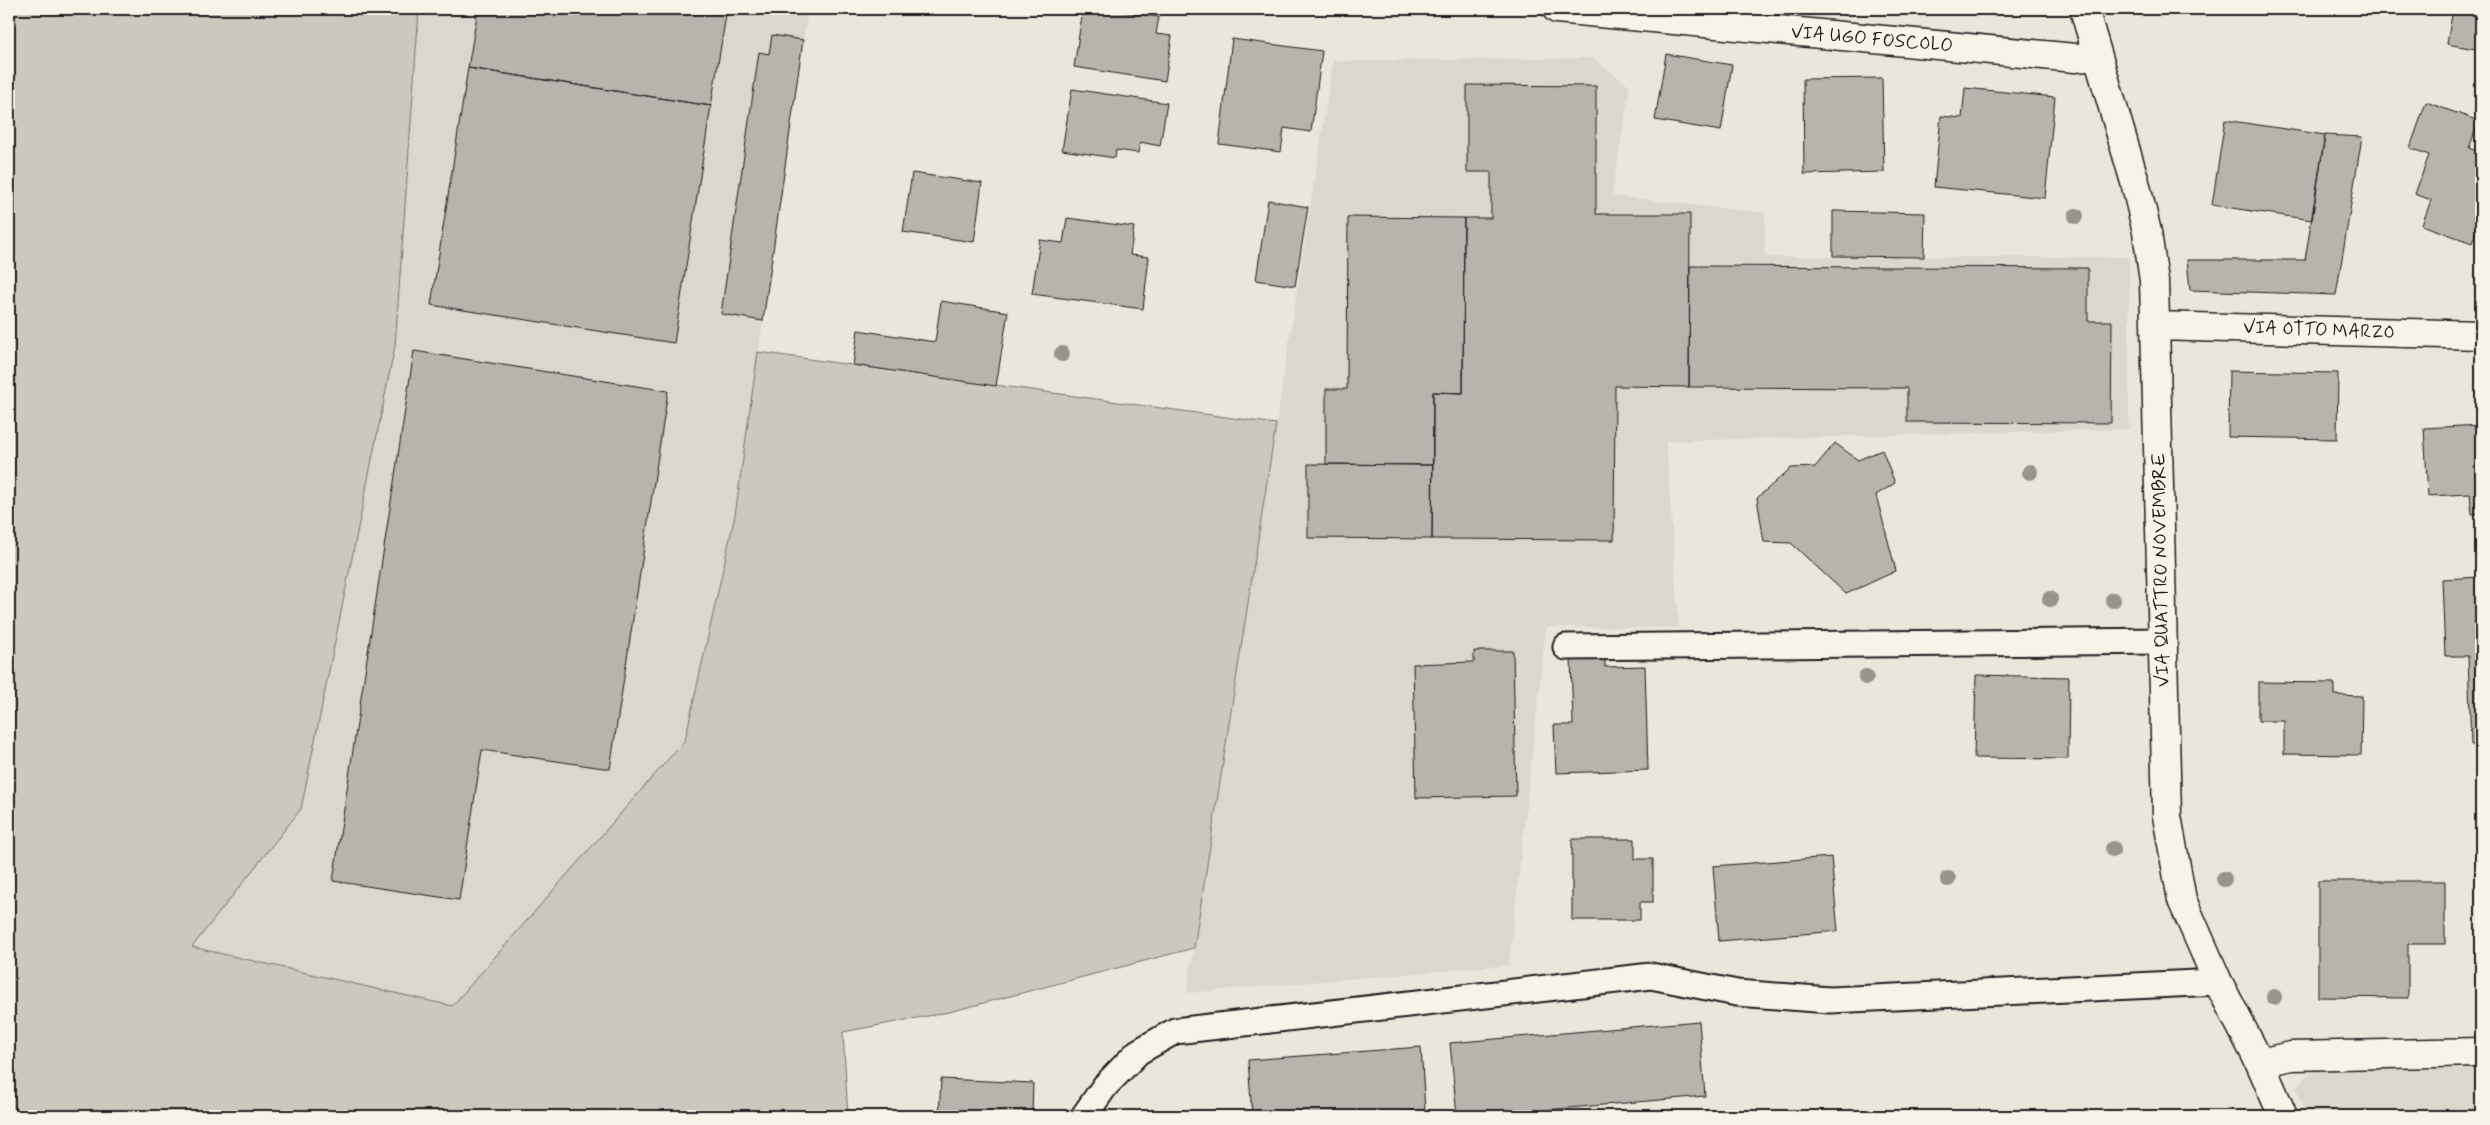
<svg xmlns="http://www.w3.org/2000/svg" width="2490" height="1125" font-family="Mynerve,sans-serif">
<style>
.built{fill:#dad7ce}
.green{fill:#ccc8c0;stroke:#74726e}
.building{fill:#b6b4ac;stroke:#1c1c1c}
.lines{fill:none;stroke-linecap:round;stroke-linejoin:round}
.lane-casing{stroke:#1c1c1c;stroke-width:29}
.street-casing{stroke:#1c1c1c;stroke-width:31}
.lane{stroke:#f7f3e8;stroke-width:25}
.street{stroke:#f7f3e8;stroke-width:28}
.tree{fill:#96948d}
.labels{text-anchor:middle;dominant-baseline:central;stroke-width:4.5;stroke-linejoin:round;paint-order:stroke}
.street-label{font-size:19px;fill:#1c1c1c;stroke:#f7f3e8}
</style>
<rect width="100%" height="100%" fill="#eae6dc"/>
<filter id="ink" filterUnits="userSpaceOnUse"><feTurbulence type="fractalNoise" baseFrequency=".02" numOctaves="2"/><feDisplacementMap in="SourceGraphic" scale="10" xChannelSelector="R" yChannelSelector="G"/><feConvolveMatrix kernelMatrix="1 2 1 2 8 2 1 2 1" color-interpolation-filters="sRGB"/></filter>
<g filter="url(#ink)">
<path class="built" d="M419,9H808L735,515L685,740L452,1006L192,947L301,809L395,346Z
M1592,58L1630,86L1612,196L1765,213V257H2129V429L1666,441L1679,628L1546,627L1509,965L1187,993L1333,61Z
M2481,1068V1116H2306L2296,1087L2313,1071Z"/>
<path class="green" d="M9,9H419L395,346L301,809L192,947L452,1006L685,740L735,515L758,352L1276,424L1194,948L949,1012L843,1032L848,1116H9Z"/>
<path class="building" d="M478,9H727L711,106L468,68Z
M1083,9H1104L1159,17L1156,34L1172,36L1165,81L1074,67Z
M2453,9H2481V50L2447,44Z
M772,35L803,40L763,321L721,314L759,52L769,54Z
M1232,39L1322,51L1311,132L1284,128L1281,152L1219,144Z
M1666,54L1732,65L1721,131L1655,120Z
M468,68L711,106L674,343L431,305Z
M1882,78L1884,172L1804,174L1803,79Z
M1467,85L1596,86V214H1690L1689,387L1615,386L1614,540L1432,539L1433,392L1463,393L1464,218H1491V172H1467Z
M1965,88L2055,97L2045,198L1934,187L1941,116L1962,118Z
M1072,89L1167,103L1160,146L1140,142L1138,153L1116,150L1115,158L1062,150Z
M2426,102L2479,121L2469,148L2481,153V174L2474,195L2481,198V218L2472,243L2422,225L2431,200L2415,194L2429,155L2410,148Z
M2225,120L2325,135L2312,220L2212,205Z
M2325,135L2362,137L2336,295L2190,290L2187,260H2305Z
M912,173L982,183L974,242L903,232Z
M1268,200L1308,207L1295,286L1256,280Z
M1833,211L1925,213L1924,257L1833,256Z
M1348,217L1464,218L1463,393L1433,392V465L1326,464V389H1347Z
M1067,218L1134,227L1130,255L1149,257L1143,309L1032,294L1040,240L1063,243Z
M1690,266L2088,268V321H2112L2111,423L1907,422V388L1689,387Z
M941,301L1008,312L996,386L853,365L858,330L935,342Z
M414,351L668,391L610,769L482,750L459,900L333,881Z
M2229,371L2338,373L2337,439L2228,437Z
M2481,425V514H2472L2470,494L2428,496L2424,428Z
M1835,443L1858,460L1882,450L1895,483L1876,495L1896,571L1846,594L1791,543L1764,542L1757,498L1791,468L1815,467Z
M1308,464L1433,465L1432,539L1308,538Z
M2481,577V745H2471L2468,656H2445L2442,579Z
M1474,651H1513L1516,796L1416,798L1413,664L1474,662Z
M1605,656V667L1645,666L1648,770L1556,773L1554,725H1573L1571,658Z
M1976,675L2069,677L2068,759L1974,758Z
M2258,682L2334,683V695L2362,696L2361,755L2284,754V721H2258Z
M1572,839H1635V859H1653V902H1640V920H1572Z
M1831,857L1838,931L1719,941L1713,866Z
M2318,881H2445V944H2408V998L2318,997Z
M1699,1021L1705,1096L1478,1116H1457L1450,1043Z
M1421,1047L1425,1110L1403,1112V1116H1252L1248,1060Z
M941,1079L1033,1083L1032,1116H939Z"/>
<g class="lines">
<g class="lane-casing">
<path id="lane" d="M1566,647L2163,641
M1084,1116L1105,1086L1138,1052L1175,1031L1651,976L1737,993L1830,1000L2218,982"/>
</g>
<g class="street-casing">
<path id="street" d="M1557,9L2075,58L2097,56
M2084,9L2135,182L2147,232L2154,281L2167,816L2182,900L2218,982L2260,1063L2283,1116
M2156,326L2481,335
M2260,1063L2291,1056L2481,1052"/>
</g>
<use href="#lane" class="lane"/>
<use href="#street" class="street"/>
</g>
<g class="tree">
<circle cx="2076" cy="216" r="8"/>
<circle cx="1062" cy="354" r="8"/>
<circle cx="2030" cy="472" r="8"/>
<circle cx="2050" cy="599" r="8"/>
<circle cx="2113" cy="600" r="8"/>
<circle cx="1866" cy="677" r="8"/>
<circle cx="2113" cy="849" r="8"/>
<circle cx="1948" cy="879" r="8"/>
<circle cx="2224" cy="879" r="8"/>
<circle cx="2274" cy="997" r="8"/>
</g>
</g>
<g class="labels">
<g class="street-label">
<text transform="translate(1872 39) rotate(5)">VIA UGO FOSCOLO</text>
<text transform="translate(2319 330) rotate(2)">VIA OTTO MARZO</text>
<text transform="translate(2161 570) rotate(-91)">VIA QUATTRO NOVEMBRE</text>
</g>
</g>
<rect width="2490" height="1125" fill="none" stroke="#f7f3e8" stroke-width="30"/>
<rect x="15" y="15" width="2460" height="1095" fill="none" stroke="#1c1c1c" stroke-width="2" filter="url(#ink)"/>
</svg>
